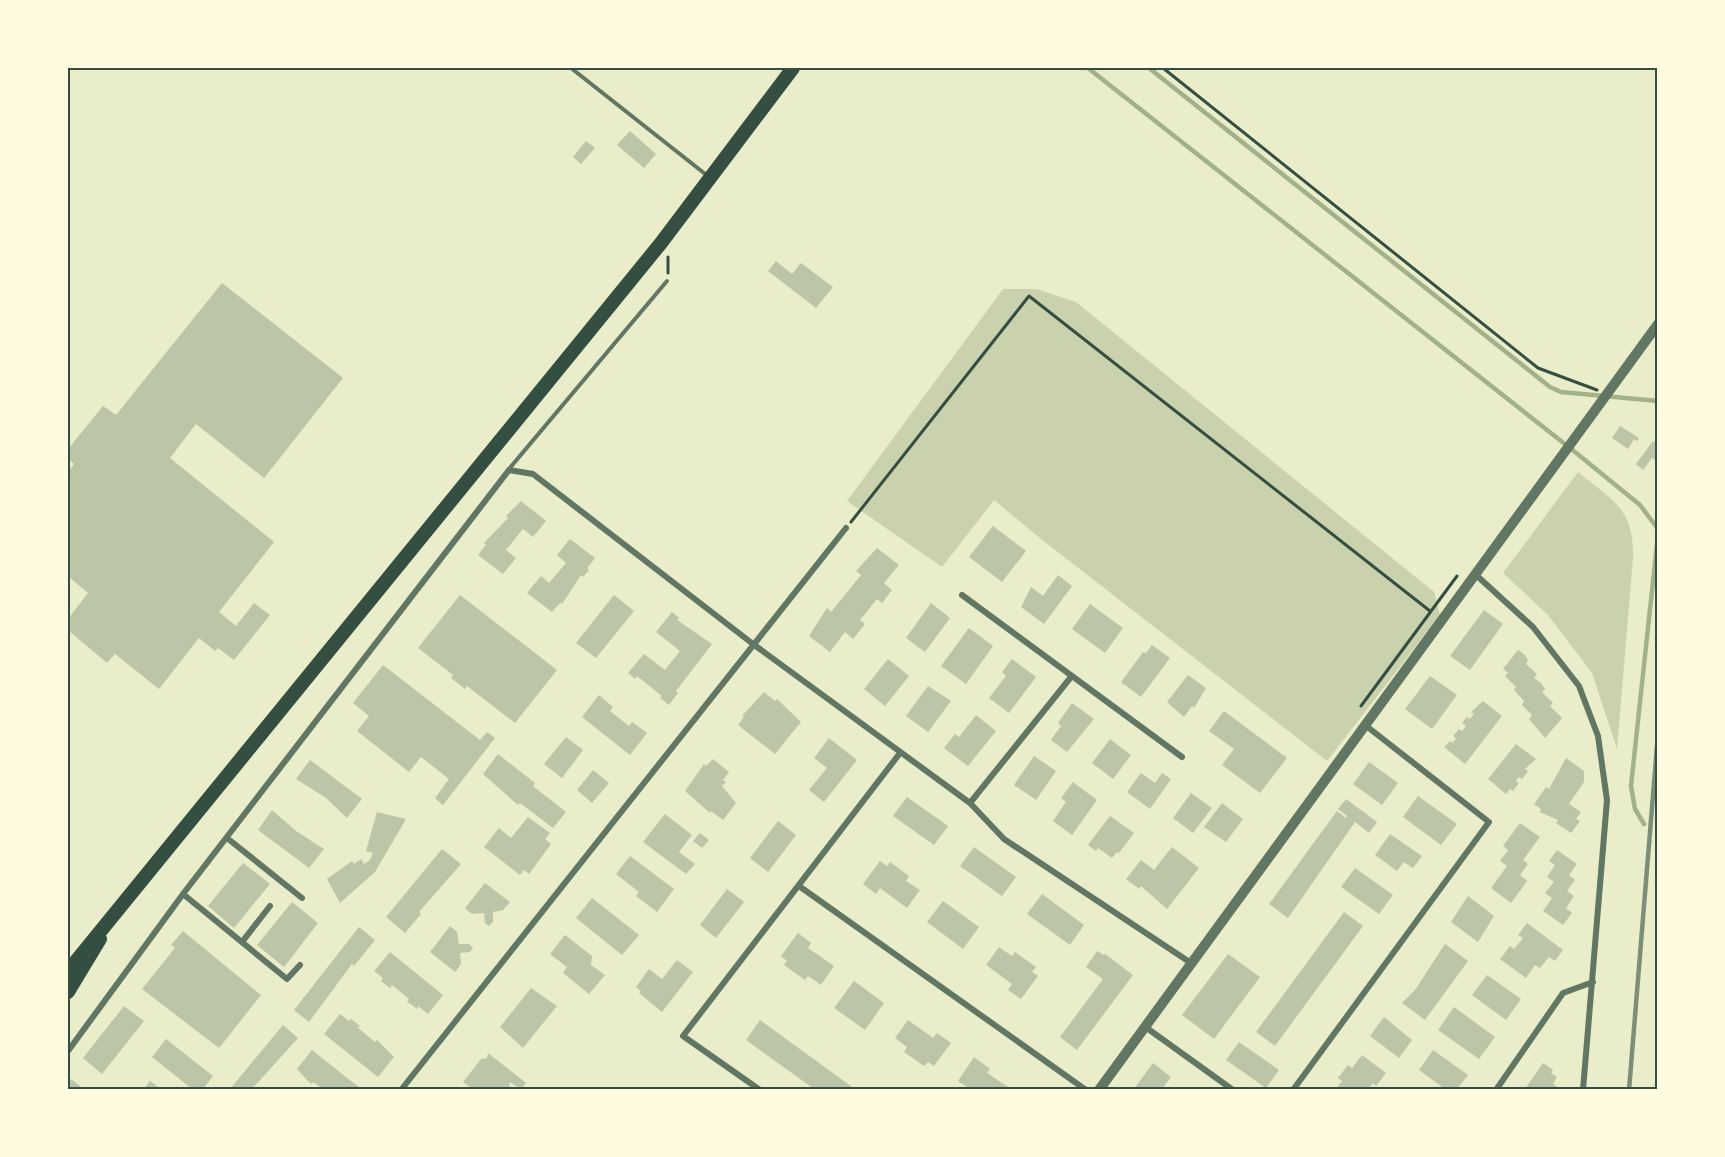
<svg xmlns="http://www.w3.org/2000/svg" width="1725" height="1157" font-family="'Alegreya Sans',sans-serif">
<style>
.green{fill:#cad2ad}
.lines{fill:none;stroke-linecap:round;stroke-linejoin:round}
.stream{stroke:#a3b18a;stroke-width:4.5}
.building{fill:#bcc5a7}
.path{stroke:#344e41;stroke-width:3}
.service{stroke:#617663;stroke-width:4}
.minor{stroke:#617663;stroke-width:6}
.tertiary{stroke:#617663;stroke-width:10}
.primary{stroke:#344e41;stroke-width:14}
.rail{stroke:#7c8e77;stroke-width:4.5}
.neatline{fill:none;stroke:#344e41;stroke-width:2}
</style>
<rect width="100%" height="100%" fill="#e9edc9"/>
<path class="green" d="M1003,289H1037L1076,302L1434,592L1440,615L1327,761L1041,539L994,500L942,567L847,501Z
M1578,472C1613,501 1634,508 1633,558L1617,749L1592,673L1548,615L1503,573Z"/>
<g class="lines">
<path class="stream" d="M1088,68L1575,452L1640,505L1658,529
M1149,68L1550,387L1561,392L1658,401
M1644,824L1635,809L1631,786L1658,535"/>
</g>
<path class="building" d="M630,131L656,154L644,168L617,145Z
M586,141L595,148L581,164L573,157Z
M776,261L792,274L801,263L833,287L816,308L768,271Z
M222,283L343,378L264,478L196,424L170,458L274,542L219,612L236,626L254,603L270,615L234,660L218,648L215,651L199,638L159,689L115,654L107,663L68,630V619L88,593L68,576V472L74,464L68,458V449L103,406L116,415Z
M1620,426L1639,438L1637,441L1634,439L1628,449L1612,438Z
M1653,441L1658,444V462L1652,458L1643,470L1636,464Z
M521,501L546,521L533,537L523,529L518,535L506,550L516,558L503,574L478,555L486,545L484,543L508,518L506,516Z
M993,526L1026,551L1002,582L969,557Z
M570,539L595,558L587,568L589,570L583,577L581,575L562,604L560,603L552,612L527,593L541,576L549,583L566,563L557,555Z
M877,548L899,565L884,583L892,590L882,603L877,599L860,620L865,624L853,639L845,632L830,652L809,636L827,608L831,612L861,575L856,571Z
M1058,575L1072,586L1044,624L1021,607L1031,587L1043,596Z
M460,595L557,670L515,723L467,686L465,689L451,678L453,675L418,648Z
M614,595L634,611L596,658L576,643Z
M931,603L950,618L925,652L906,638Z
M1090,604L1123,628L1105,653L1072,629Z
M1484,610L1503,624L1470,670L1450,656Z
M672,612L679,618L677,620L712,644L676,691L678,693L669,705L660,698L662,696L637,676L635,679L628,673L644,654L665,670L680,651L656,632Z
M969,628L993,646L966,684L941,666Z
M1152,645L1170,658L1141,697L1121,682L1143,652L1146,653Z
M1518,650L1525,655L1528,661L1526,664L1537,674L1534,678L1541,683L1545,689L1542,692L1553,703L1550,706L1562,718L1545,738L1529,719L1532,715L1522,705L1524,701L1514,690L1516,687L1505,676L1508,673L1503,669Z
M888,659L909,676L885,706L864,689Z
M1012,659L1036,677L1009,713L989,698L1006,676L1002,672Z
M383,665L480,740L487,732L495,738L443,805L435,798L449,779L421,757L409,772L357,731L369,716L353,703Z
M1188,675L1206,688L1194,708L1192,706L1184,717L1167,702Z
M1430,676L1457,695L1432,729L1405,709Z
M928,686L951,701L928,732L906,716Z
M764,692L775,701L777,699L801,722L775,754L738,725L744,717L742,716Z
M599,695L613,707L610,711L629,726L632,722L647,733L630,755L582,717Z
M1483,701L1502,716L1465,764L1444,747L1450,741L1453,743L1456,738L1453,736L1459,729L1462,731L1466,726L1462,723L1467,717L1470,719L1474,714L1471,712Z
M1072,703L1094,719L1067,752L1051,740L1061,726L1058,723Z
M1224,711L1287,758L1260,793L1222,765L1234,749L1209,731Z
M976,715L996,731L968,766L944,748L955,734L959,737Z
M566,737L583,750L562,778L544,764Z
M829,738L857,760L824,802L809,790L827,768L814,758Z
M1110,739L1131,755L1113,779L1092,763Z
M1516,744L1536,759L1525,769L1528,771L1522,779L1519,777L1516,781L1519,783L1513,791L1510,789L1506,794L1488,779Z
M498,754L535,783L533,786L566,812L553,828L520,803L518,805L483,774Z
M1034,756L1056,771L1036,800L1014,785Z
M1566,758L1584,771V782L1569,804L1581,812L1576,819L1580,821L1571,833L1556,823L1558,820L1540,812L1541,809L1534,804L1546,787L1549,789Z
M713,759L729,772L723,780L726,782L722,786L736,803L723,820L711,811L710,813L685,791L704,764L706,766Z
M310,760L362,799L347,818L326,798L296,779Z
M1369,762L1398,783L1382,805L1353,784Z
M593,770L609,783L592,803L577,790Z
M1141,773L1155,783L1162,773L1171,779L1150,809L1127,792Z
M1073,782L1097,800L1072,835L1053,821L1066,802L1061,798Z
M1191,793L1212,808L1193,833L1173,818Z
M1418,796L1457,824L1441,845L1403,817Z
M907,797L948,826L934,845L893,816Z
M1346,799L1377,822L1369,833L1355,822L1288,918L1269,904L1337,811L1346,818L1347,816L1338,809Z
M1222,803L1243,819L1226,842L1204,827Z
M272,810L296,831L324,849L309,868L258,830Z
M377,812L406,819L375,872L340,903L327,879L352,861L354,864L361,859L364,864L370,860L373,853L366,851Z
M665,814L692,835L679,852L695,864L686,874L643,842Z
M1110,816L1134,833L1119,853L1117,852L1112,858L1098,848L1096,851L1088,845Z
M528,817L550,833L545,839L551,844L529,874L524,870L520,875L484,847L499,828L511,838Z
M778,821L796,835L768,872L750,858Z
M1520,823L1540,837L1523,860L1528,864L1520,875L1527,881L1511,903L1491,888L1507,866L1500,861L1508,850L1503,846Z
M700,833L709,840L702,848L693,841Z
M1390,834L1422,856L1413,868L1404,862L1397,871L1375,855Z
M974,847L1016,877L1002,896L960,866Z
M1172,847L1199,868L1167,909L1141,886L1139,889L1126,879L1141,860L1154,870Z
M442,849L461,864L419,912L421,914L405,933L386,917Z
M1557,850L1577,864L1569,875L1575,880L1567,891L1574,896L1566,908L1572,913L1563,925L1543,911L1552,898L1545,893L1554,882L1547,877L1555,865L1549,861Z
M630,856L674,889L657,912L636,896L639,892L616,874Z
M880,861L887,866L890,862L909,876L906,881L920,890L907,908L880,888L876,894L863,884Z
M243,863L270,884L234,928L208,906Z
M1355,868L1393,895L1379,914L1341,887Z
M485,883L510,902L503,910L493,912V922L489,926L485,923L484,913L472,914L465,908Z
M727,889L744,902L716,938L700,925Z
M1042,894L1084,925L1070,945L1027,914Z
M1468,896L1494,916L1478,942L1451,922Z
M592,898L639,935L622,955L576,918Z
M943,901L979,927L963,949L927,922Z
M292,902L318,923L284,967L257,945Z
M1344,912L1363,926L1275,1046L1256,1032Z
M1527,923L1563,950L1555,961L1549,957L1540,968L1535,965L1526,978L1500,959L1510,946L1514,949L1523,938L1518,935Z
M450,926L457,932L459,944H469L473,948L470,952L460,953L461,964L455,972L430,952Z
M359,927L375,940L354,966L352,964L309,1022L294,1010Z
M183,931L261,995L219,1048L142,989L175,948L171,945Z
M798,933L811,943L808,948L834,966L821,985L808,976L805,980L784,965L787,961L781,956Z
M565,935L592,956L591,965L605,975L589,994L563,973L567,967L550,954Z
M1445,944L1468,961L1425,1020L1402,1003L1415,990Z
M999,947L1012,956L1015,952L1036,967L1032,972L1038,976L1021,999L1008,990L1012,984L986,965Z
M1097,951L1104,955L1105,954L1133,975L1077,1050L1060,1037L1103,979L1086,967Z
M390,952L443,995L428,1014L418,1006L417,1009L412,1005L407,1002L409,999L392,985L390,988L381,981L383,978L374,971Z
M1228,954L1260,977L1214,1039L1182,1015Z
M677,960L693,972L662,1012L639,993L641,991L636,987L649,969L662,979Z
M1487,975L1521,999L1506,1020L1472,995Z
M854,981L884,1003L865,1030L834,1008Z
M531,988L557,1006L523,1048L500,1027Z
M124,1006L144,1021L102,1074L83,1058Z
M1454,1007L1495,1037L1479,1059L1438,1030Z
M340,1014L349,1021L351,1019L360,1026L358,1028L375,1042L377,1040L394,1057L378,1077L324,1034Z
M1384,1017L1412,1040L1399,1058L1370,1036Z
M760,1020L855,1089H814L746,1040Z
M908,1020L933,1038L937,1033L951,1043L934,1066L928,1062L924,1066L904,1052L907,1047L895,1038Z
M283,1025L298,1038L252,1089H230Z
M166,1039L213,1076L203,1089H192L152,1057Z
M1239,1042L1279,1070L1266,1088L1226,1060Z
M312,1050L351,1081L362,1089H323L313,1082L312,1084L309,1082L297,1069Z
M1433,1050L1468,1075L1457,1089H1445L1419,1070Z
M488,1053L526,1083L521,1089L509,1082L510,1089H473L463,1082L481,1059L487,1058Z
M1362,1055L1386,1073L1376,1086L1373,1083L1368,1089H1336L1342,1081L1338,1078L1348,1065L1352,1068Z
M974,1057L990,1069L987,1073L1011,1089H970L958,1081Z
M1153,1063L1171,1077L1162,1089H1134Z
M1543,1063L1553,1070L1551,1073L1557,1077L1553,1084L1560,1089H1525Z
M71,1079L84,1089H68Z
M150,1081L161,1089H144Z"/>
<g class="lines">
<path class="path" d="M1163,68L1538,368L1597,390
M668,257V273
M851,522L1029,296L1430,611
M1361,706L1457,576"/>
<path class="service" d="M571,68L709,177
M509,469L667,281"/>
<path class="minor" d="M1475,574L1533,627L1579,686L1598,736L1607,800L1583,1090
M962,595L1182,757
M970,803L1071,677
M227,838L302,898
M799,886L1086,1090
M183,894L287,979L300,965
M242,942L270,906
M1144,1026L1233,1090
M68,1051L183,894L509,470L533,474L753,644L970,803L1004,839L1191,963
M401,1090L846,528
M760,1090L683,1036L900,753
M1293,1090L1489,822L1365,725
M1496,1090L1563,993L1593,982"/>
<path class="tertiary" d="M1099,1090L1658,324"/>
<path class="primary" d="M68,971L661,243L793,68
M68,992L100,939"/>
<path class="rail" d="M1629,1090L1658,734"/>
</g>
<rect width="1725" height="1157" fill="none" stroke="#fefae0" stroke-width="138"/>
<rect x="69" y="69" width="1587" height="1019" class="neatline"/>
</svg>
